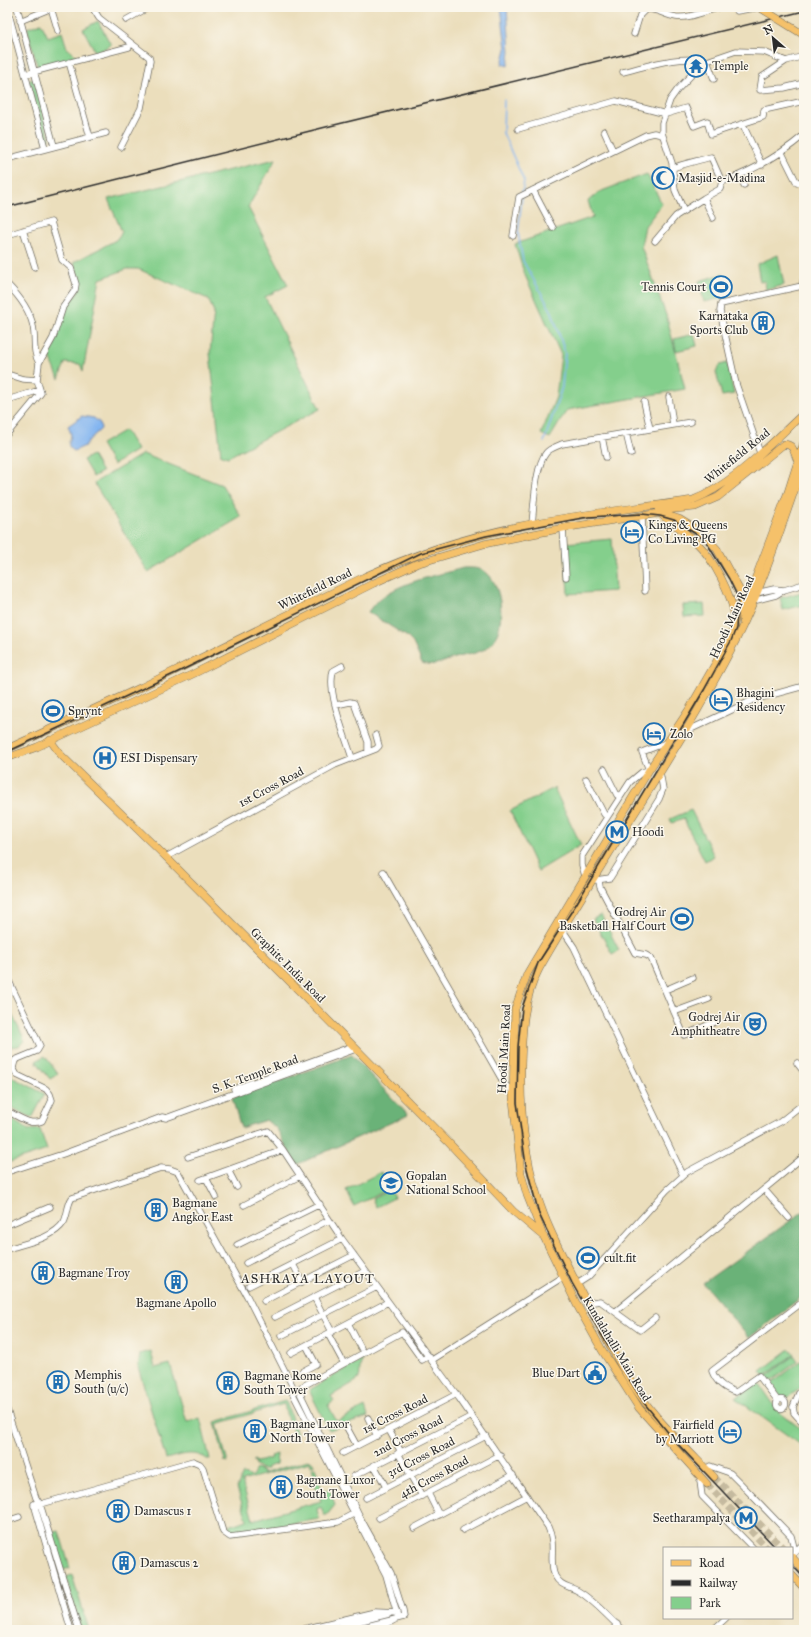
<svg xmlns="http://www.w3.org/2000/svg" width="811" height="1637" font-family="'IM FELL Great Primer',serif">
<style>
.green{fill:#84cf8c;stroke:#587d5c}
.forest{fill:#6bb278;stroke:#4b6e52}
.water{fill:#83b5f0;stroke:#57708e}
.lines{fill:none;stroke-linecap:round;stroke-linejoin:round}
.stream{stroke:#83b5f0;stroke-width:1.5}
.major-tunnel{stroke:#c5ba9f;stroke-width:7;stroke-dasharray:7 3.5;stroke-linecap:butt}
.minor-casing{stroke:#6e6a5e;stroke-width:7}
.major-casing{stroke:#6e6a5e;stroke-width:8}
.minor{stroke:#fff;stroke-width:5.5}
.major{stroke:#f5c16b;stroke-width:7}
.rail{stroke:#2b2b2b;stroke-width:1.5}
.major-bridge-casing{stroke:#6e6a5e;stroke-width:8;stroke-linecap:butt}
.major-bridge{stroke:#f5c16b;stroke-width:7}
.labels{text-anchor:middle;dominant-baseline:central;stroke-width:3;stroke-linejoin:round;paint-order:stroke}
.poi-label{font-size:12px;fill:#2b2b2b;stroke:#fbf7ec;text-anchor:start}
.street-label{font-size:12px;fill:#2b2b2b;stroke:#fbf7ec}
.neighbourhood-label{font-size:13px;letter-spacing:1px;fill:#2b2b2b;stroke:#fbf7ec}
</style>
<rect width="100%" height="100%" fill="#fbf7ec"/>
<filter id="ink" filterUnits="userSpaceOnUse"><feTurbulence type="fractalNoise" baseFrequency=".025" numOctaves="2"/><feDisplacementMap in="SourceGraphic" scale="8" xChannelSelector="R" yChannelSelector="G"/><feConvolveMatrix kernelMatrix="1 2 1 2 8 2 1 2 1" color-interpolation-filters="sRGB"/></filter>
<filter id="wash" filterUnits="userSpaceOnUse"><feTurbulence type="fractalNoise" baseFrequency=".012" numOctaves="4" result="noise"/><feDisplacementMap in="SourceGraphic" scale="16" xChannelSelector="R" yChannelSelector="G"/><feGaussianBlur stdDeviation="0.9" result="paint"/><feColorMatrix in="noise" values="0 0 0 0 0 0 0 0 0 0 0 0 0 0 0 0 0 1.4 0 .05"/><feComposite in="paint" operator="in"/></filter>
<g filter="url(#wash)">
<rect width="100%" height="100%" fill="#ebdebc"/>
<path class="green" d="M98,21L111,45L96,53L83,29Z
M41,23L48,37L62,32L67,48L79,58L38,69L27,28Z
M31,79L34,80L50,139L48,141L45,140L29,82Z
M276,159L248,207L288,285L265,297L320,409L228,457L221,455L210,353L214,312L208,299L138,269H127L100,279L83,371L80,364L65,363L59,379L50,357L68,305L77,294L80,284L74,262L116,240L122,232L108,199Z
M647,174L662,204L645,226L641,246L667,318L685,389L567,410L550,438L541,434L556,397L561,355L524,273L515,244L593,217L588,201L599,192Z
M778,255L784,285L766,290L765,281L760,282L757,264Z
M723,274L728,297L704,302L699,281Z
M694,334L697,346L676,351L674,339Z
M727,363L734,394L722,396L716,372L720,365Z
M125,430L137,450L113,465L101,444Z
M143,454L222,485L241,517L148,572L94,483Z
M92,455L102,472L93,477L83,460Z
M612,539L615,591L568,594L565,543Z
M802,592L804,605L783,610L780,598Z
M704,604L705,616L684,617L683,605Z
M554,788L581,845L538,871L510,811Z
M691,810L714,856L705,861L683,818L672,823L670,819Z
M601,915L619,950L612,954L593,919Z
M7,997L11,1004L10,1011L23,1036L24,1041L19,1046L9,1047L7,1052Z
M45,1056L58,1074L50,1079L36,1061Z
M7,1058L12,1077L45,1094L32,1118L7,1105Z
M7,1117L29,1130L40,1129L47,1150L7,1163Z
M381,1172L389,1189L354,1206L346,1190Z
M390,1190L394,1198L376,1207L372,1199Z
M790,1349L794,1354L765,1376L761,1371Z
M151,1351L155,1368L170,1364L187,1422L200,1418L210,1459H207C194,1450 181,1455 166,1459L138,1367L140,1354Z
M794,1355L798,1361L770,1382L766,1377Z
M364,1359C357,1367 362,1373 358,1380L331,1396L334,1401L328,1405L337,1422L365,1407L368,1417L329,1430L309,1390Z
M801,1361L804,1363V1386L787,1398L781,1397L771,1384Z
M758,1382L779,1412L804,1431V1447L735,1398Z
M285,1401L287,1404L297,1435L294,1436L291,1425L289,1426L284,1404L217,1424L228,1463L225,1462L215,1422Z
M277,1454L276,1464L267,1467V1469L263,1470L255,1466L256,1464L254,1463V1460L257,1462L271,1458L270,1456Z
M308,1460L313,1462L314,1465L311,1466L310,1462L242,1481L253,1520L321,1501L313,1479L315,1478L312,1468L315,1467L322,1490H330L335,1505L327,1515H324L321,1507L317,1509L319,1519L234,1534L231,1533L228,1526L247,1520L237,1488L243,1474L252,1477L256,1469L263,1472L262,1474Z
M59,1531L70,1568L63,1570L52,1533Z
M72,1575L89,1630H81L66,1577Z"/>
<path class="forest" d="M463,568C471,568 480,567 487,573C503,587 506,628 491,644C482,654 467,654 454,658C443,662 434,667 422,663L413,643L406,636L368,612C387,583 432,577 463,568Z
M352,1055L408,1115L296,1165L277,1129L266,1120L241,1128L232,1098Z
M804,1211V1295L749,1338L703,1283Z"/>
<path class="water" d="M501,7H507L510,52L508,66L502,64L506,49Z
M82,416L94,418L100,423L101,429L89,440L85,446L74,451C66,446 69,443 71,436C71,433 69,428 68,426Z"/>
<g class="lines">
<path class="stream" d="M504,100L503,133L524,181L522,193
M522,197L518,233L523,261L552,312L565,353L562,387L544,442"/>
</g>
</g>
<g filter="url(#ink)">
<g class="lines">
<path class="major-tunnel" d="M714,1477L783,1548
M707,1484L767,1548"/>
<g class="minor-casing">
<path id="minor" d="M7,7L45,148
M17,7L54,146
M92,7L99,18L149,57L150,61L141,108L121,147
M733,7L737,11L761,7
M51,8L58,31
M126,20L149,7
M20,21L54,7
M634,34L640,15L646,9C658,9 664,15 676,17C690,19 708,10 721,7
M786,61L762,77L760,90L784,88L804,83
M69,62L90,137
M623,72C651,65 678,55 707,61L714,79
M25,74L129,47
M743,125L762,165
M518,129L616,101L666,114L686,108L694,126L707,121L711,134L763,117L764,110L804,101
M604,131L613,151
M782,153L797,183L804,180
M7,159L106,133
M673,168C685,163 698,161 711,157L722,182
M740,175L744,185
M533,190L553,228
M684,211L675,190L672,163L662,133V123L670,100L678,89L695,71L707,61L736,51L764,52L786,61L804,56
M713,218L704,198L720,189L722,182C753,171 779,156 804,135
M23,230L35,267
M7,235L51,222L62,260L71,268L76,284L75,290L63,307L53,338L39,363L37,380L41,393L7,434
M513,236L519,197L646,135L654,133L662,135
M655,241L676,216L704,198
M7,284C18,295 30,311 33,326C36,339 32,351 39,363
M7,374L23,379L37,380
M669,397L673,425
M7,400L40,390
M644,402L650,429
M626,433L631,454
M602,437L606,457
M760,453L736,384L720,311L721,304L802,286L804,277
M642,516L645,591
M532,524C534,506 535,466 546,453C550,448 556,447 562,444L691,422
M563,528L566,577
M784,590L804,584
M753,601L776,595L784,590L774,589L756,593
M342,666L333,671C327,694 345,735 352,758
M336,705L350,702L354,703L368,742V751
M687,727L691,729L753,700L804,686
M604,769L617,795L620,797
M586,779L604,814L607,817
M166,857L335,765L376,749L379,746L376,735
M383,872L505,1085L513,1091
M585,876L582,865V856L630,782L642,772L649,770L642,752L668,742
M596,880L610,878L659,799L663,789L660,772
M599,881L600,887L635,953L646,955L651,958L684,1035L715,1022
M562,929L574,947L683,1175
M7,977L40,1046L37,1051L15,1060L13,1068L17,1075L46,1089L50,1094L52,1100L42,1121C29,1126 18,1116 7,1111
M665,990L693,978
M674,1012L709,999
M797,1063L804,1072
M234,1089L353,1046
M188,1157L268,1131L283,1150L342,1239L459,1398L548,1527C557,1546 548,1561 555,1576C560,1586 569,1586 578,1591C591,1598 611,1619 622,1630
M228,1170L237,1187
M7,1172L63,1154L162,1117L166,1118L356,1049
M206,1178L216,1197
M200,1180L283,1150
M764,1189L789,1218
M244,1205L300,1176
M7,1225L50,1207
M237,1245L320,1204
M7,1249C25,1243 53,1239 64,1222C68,1214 67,1205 72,1198L161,1168L170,1169L178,1172L247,1296L295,1391
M246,1263L329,1220
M293,1264L302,1282
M577,1284L588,1277L667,1190L687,1172L780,1122L804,1103
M249,1286L342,1239
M314,1297L332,1332
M264,1301L354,1255
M587,1303L600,1301L640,1330L655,1318
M616,1311L802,1158
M275,1317L365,1271
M348,1323L361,1348
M328,1334L342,1360
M281,1336L377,1287
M291,1353L388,1302
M432,1360L563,1277
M301,1372L316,1364L306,1345
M298,1389L362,1521L391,1573L403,1611L404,1617L351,1630
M804,1390L799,1393L793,1407L794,1413L804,1424
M776.5 1404a4.5 4.5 0 1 1 9 0a4.5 4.5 0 1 1-9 0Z
M778,1401L759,1376L736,1392C725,1389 716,1382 712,1371L804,1301
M7,1410L36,1498L40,1504L79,1630
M368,1418L377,1436
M346,1426L357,1446
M389,1430L401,1452
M343,1453L457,1394
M398,1453L422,1496
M374,1465L386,1487
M706,1469L710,1466L730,1473L741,1484L791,1536L795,1551
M354,1476L472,1416
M702,1479L700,1481L702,1496L753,1548
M428,1493L439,1515
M366,1498L486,1436
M34,1504L71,1630
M34,1506L193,1461L200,1464L203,1468L223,1532L230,1537L338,1522L353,1514
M379,1518L500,1455
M7,1521L19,1517
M414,1528L513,1475
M463,1530L527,1496
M794,1553L804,1543
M300,1630L375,1612L397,1613
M325,1630L389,1614
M376,1630L398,1618L386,1575L292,1392L402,1332L422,1360L429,1356
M613,1630L617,1624
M713,1630L726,1618"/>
</g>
<g class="major-casing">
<path id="major" d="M659,508L666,510L695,507L718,497L784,444C796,445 793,454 798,461
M743,611L788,492L804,442
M50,740L61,755L166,857L318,1010L450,1144L513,1211L544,1237L577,1305L602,1350L639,1408L707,1484
M7,749L142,687L364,577C412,555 464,538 516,527C574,514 635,509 693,500C733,485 772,442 804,413
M7,758L37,747L193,674L374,583L416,564L484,544L563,528L660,513L679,519L702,533L717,549L740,591L743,621
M542,1233L527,1195L521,1173L513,1100L515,1009L527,974L534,962L649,770L690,708L731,636C733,630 735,624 735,618C732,595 713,558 696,542C686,532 673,524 662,515
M714,1477C688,1450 660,1424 639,1394C622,1370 609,1343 595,1318C577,1284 558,1250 544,1215C526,1169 520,1115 521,1066C522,1032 523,999 539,969C602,858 678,754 736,640C764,583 783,522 804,463
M792,1557L804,1571
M792,1575L804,1588"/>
</g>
<use href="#minor" class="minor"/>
<use href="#major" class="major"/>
<path class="rail" d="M7,207L326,127L804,11
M7,752L178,672L421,553L486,536L588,517L642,514L660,516L674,520L705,540L729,579L738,598L736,628L731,641L704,690L575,906L538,963L522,1008L518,1047L517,1103L526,1165L539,1214L572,1283L600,1332L644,1403L675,1441L776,1548
M792,1565L804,1578"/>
<g class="major-bridge-casing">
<path id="major-bridge" d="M759,7L804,35"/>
</g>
<use href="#major-bridge" class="major-bridge"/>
</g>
</g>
<defs>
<g id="temple-ring" transform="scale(1.15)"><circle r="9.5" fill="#fbf7ec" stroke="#1f6fb2" stroke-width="1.5"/><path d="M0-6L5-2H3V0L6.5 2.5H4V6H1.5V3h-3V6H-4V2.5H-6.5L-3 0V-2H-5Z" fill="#1f6fb2"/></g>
<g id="mosque-ring" transform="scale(1.15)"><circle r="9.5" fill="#fbf7ec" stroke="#1f6fb2" stroke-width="1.5"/><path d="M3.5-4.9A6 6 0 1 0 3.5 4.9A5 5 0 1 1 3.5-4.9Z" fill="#1f6fb2"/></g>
<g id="stadium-ring" transform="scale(1.15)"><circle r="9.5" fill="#fbf7ec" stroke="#1f6fb2" stroke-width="1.5"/><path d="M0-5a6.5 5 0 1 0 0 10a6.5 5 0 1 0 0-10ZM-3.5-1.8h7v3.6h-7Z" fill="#1f6fb2"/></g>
<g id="building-ring" transform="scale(1.15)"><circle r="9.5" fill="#fbf7ec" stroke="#1f6fb2" stroke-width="1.5"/><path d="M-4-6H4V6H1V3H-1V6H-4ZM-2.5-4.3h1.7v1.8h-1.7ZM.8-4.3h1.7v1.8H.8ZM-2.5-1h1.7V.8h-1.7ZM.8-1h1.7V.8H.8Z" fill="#1f6fb2"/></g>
<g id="hotel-ring" transform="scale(1.15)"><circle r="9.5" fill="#fbf7ec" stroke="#1f6fb2" stroke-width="1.5"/><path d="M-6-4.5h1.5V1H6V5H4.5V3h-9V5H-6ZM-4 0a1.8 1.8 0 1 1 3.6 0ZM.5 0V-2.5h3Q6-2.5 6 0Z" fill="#1f6fb2"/></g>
<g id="hospital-ring" transform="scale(1.15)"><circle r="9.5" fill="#fbf7ec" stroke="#1f6fb2" stroke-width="1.5"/><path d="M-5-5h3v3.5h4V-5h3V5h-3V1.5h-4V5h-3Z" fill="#1f6fb2"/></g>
<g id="metro-ring" transform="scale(1.15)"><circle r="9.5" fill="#fbf7ec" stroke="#1f6fb2" stroke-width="1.5"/><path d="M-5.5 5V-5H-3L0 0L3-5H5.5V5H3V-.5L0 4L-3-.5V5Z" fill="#1f6fb2"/></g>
<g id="theatre-ring" transform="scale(1.15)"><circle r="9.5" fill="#fbf7ec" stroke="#1f6fb2" stroke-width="1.5"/><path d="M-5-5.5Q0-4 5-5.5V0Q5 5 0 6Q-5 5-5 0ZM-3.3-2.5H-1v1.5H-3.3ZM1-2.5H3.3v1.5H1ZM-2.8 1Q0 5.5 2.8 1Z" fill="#1f6fb2"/></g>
<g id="school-ring" transform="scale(1.15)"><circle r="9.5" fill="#fbf7ec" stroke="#1f6fb2" stroke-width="1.5"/><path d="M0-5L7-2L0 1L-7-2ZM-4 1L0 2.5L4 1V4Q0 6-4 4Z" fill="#1f6fb2"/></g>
<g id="civic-ring" transform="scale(1.15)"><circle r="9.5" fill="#fbf7ec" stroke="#1f6fb2" stroke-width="1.5"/><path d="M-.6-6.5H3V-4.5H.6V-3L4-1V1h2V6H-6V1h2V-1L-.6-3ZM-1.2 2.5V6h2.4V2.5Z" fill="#1f6fb2"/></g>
</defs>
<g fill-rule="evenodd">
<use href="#temple-ring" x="696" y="66"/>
<use href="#mosque-ring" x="663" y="178"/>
<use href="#stadium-ring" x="721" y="287"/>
<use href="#building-ring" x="763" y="323"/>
<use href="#hotel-ring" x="632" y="532"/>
<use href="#hotel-ring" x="721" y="700"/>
<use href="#stadium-ring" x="53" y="711"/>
<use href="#hotel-ring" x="654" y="734"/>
<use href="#hospital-ring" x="105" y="758"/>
<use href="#metro-ring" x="617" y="832"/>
<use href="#stadium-ring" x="682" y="919"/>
<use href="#theatre-ring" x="755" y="1024"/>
<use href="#school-ring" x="391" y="1183"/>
<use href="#building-ring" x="156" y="1210"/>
<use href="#stadium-ring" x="588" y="1258"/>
<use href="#building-ring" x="43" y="1273"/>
<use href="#building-ring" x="176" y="1282"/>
<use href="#civic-ring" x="595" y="1373"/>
<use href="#building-ring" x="58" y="1382"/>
<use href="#building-ring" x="228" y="1383"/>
<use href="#building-ring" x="255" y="1431"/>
<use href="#hotel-ring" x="730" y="1432"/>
<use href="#building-ring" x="281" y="1487"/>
<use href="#building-ring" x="118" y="1511"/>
<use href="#metro-ring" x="746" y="1518"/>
<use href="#building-ring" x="124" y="1563"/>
</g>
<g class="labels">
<g class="poi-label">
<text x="712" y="66">Temple</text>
<text x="678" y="178">Masjid-e-Madina</text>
<text x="706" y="287" text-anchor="end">Tennis Court</text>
<text x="748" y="316" text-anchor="end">Karnataka<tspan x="748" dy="14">Sports Club</tspan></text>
<text x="648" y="525">Kings &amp; Queens<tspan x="648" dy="14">Co Living PG</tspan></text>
<text x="736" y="693">Bhagini<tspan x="736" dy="14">Residency</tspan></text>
<text x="68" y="711">Sprynt</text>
<text x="670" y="734">Zolo</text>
<text x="120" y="758">ESI Dispensary</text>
<text x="632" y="832">Hoodi</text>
<text x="666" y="912" text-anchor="end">Godrej Air<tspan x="666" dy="14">Basketball Half Court</tspan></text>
<text x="740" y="1017" text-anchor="end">Godrej Air<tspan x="740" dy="14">Amphitheatre</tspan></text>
<text x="406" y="1176">Gopalan<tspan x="406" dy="14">National School</tspan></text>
<text x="172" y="1203">Bagmane<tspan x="172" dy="14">Angkor East</tspan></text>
<text x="604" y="1258">cult.fit</text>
<text x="58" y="1273">Bagmane Troy</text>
<text x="176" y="1303" text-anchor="middle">Bagmane Apollo</text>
<text x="580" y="1373" text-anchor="end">Blue Dart</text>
<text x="74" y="1375">Memphis<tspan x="74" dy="14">South (u/c)</tspan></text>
<text x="244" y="1376">Bagmane Rome<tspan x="244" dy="14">South Tower</tspan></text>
<text x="270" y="1424">Bagmane Luxor<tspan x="270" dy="14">North Tower</tspan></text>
<text x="714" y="1425" text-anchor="end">Fairfield<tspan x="714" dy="14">by Marriott</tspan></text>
<text x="296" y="1480">Bagmane Luxor<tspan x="296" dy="14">South Tower</tspan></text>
<text x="134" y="1511">Damascus 1</text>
<text x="730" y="1518" text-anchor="end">Seetharampalya</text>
<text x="140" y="1563">Damascus 2</text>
</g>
<g class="street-label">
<text transform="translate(737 456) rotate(-39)">Whitefield Road</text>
<text transform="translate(315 589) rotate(-26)">Whitefield Road</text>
<text transform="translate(732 617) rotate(-65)">Hoodi Main Road</text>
<text transform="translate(271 787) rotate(-28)">1st Cross Road</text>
<text transform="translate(288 965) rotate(45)">Graphite India Road</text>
<text transform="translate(504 1049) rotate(-87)">Hoodi Main Road</text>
<text transform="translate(255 1074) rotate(-20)">S. K. Temple Road</text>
<text transform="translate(617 1349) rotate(59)">Kundalahalli Main Road</text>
<text transform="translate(395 1414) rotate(-27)">1st Cross Road</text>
<text transform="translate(408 1436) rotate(-27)">2nd Cross Road</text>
<text transform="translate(421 1457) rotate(-27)">3rd Cross Road</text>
<text transform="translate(434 1477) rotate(-28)">4th Cross Road</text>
</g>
<g class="neighbourhood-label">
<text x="308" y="1279">ASHRAYA LAYOUT</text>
</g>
</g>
<rect width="811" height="1637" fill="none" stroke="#fbf7ec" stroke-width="24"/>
<rect x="663" y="1547" width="130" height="72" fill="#fbf7ec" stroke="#a8a59f"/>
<rect x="671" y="1560" width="20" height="6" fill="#f5c16b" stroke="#a8a59f"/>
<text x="699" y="1567" font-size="12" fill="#2b2b2b">Road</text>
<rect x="671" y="1580" width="20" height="6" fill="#2b2b2b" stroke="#a8a59f"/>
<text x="699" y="1587" font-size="12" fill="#2b2b2b">Railway</text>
<rect x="671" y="1597" width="20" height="12" fill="#84cf8c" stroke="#a8a59f"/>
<text x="699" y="1607" font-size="12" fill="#2b2b2b">Park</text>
<g transform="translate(773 38) rotate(332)" stroke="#fbf7ec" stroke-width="3" paint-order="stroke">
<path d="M0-3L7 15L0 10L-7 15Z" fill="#2b2b2b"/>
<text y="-6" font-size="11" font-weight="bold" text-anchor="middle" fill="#2b2b2b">N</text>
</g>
</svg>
